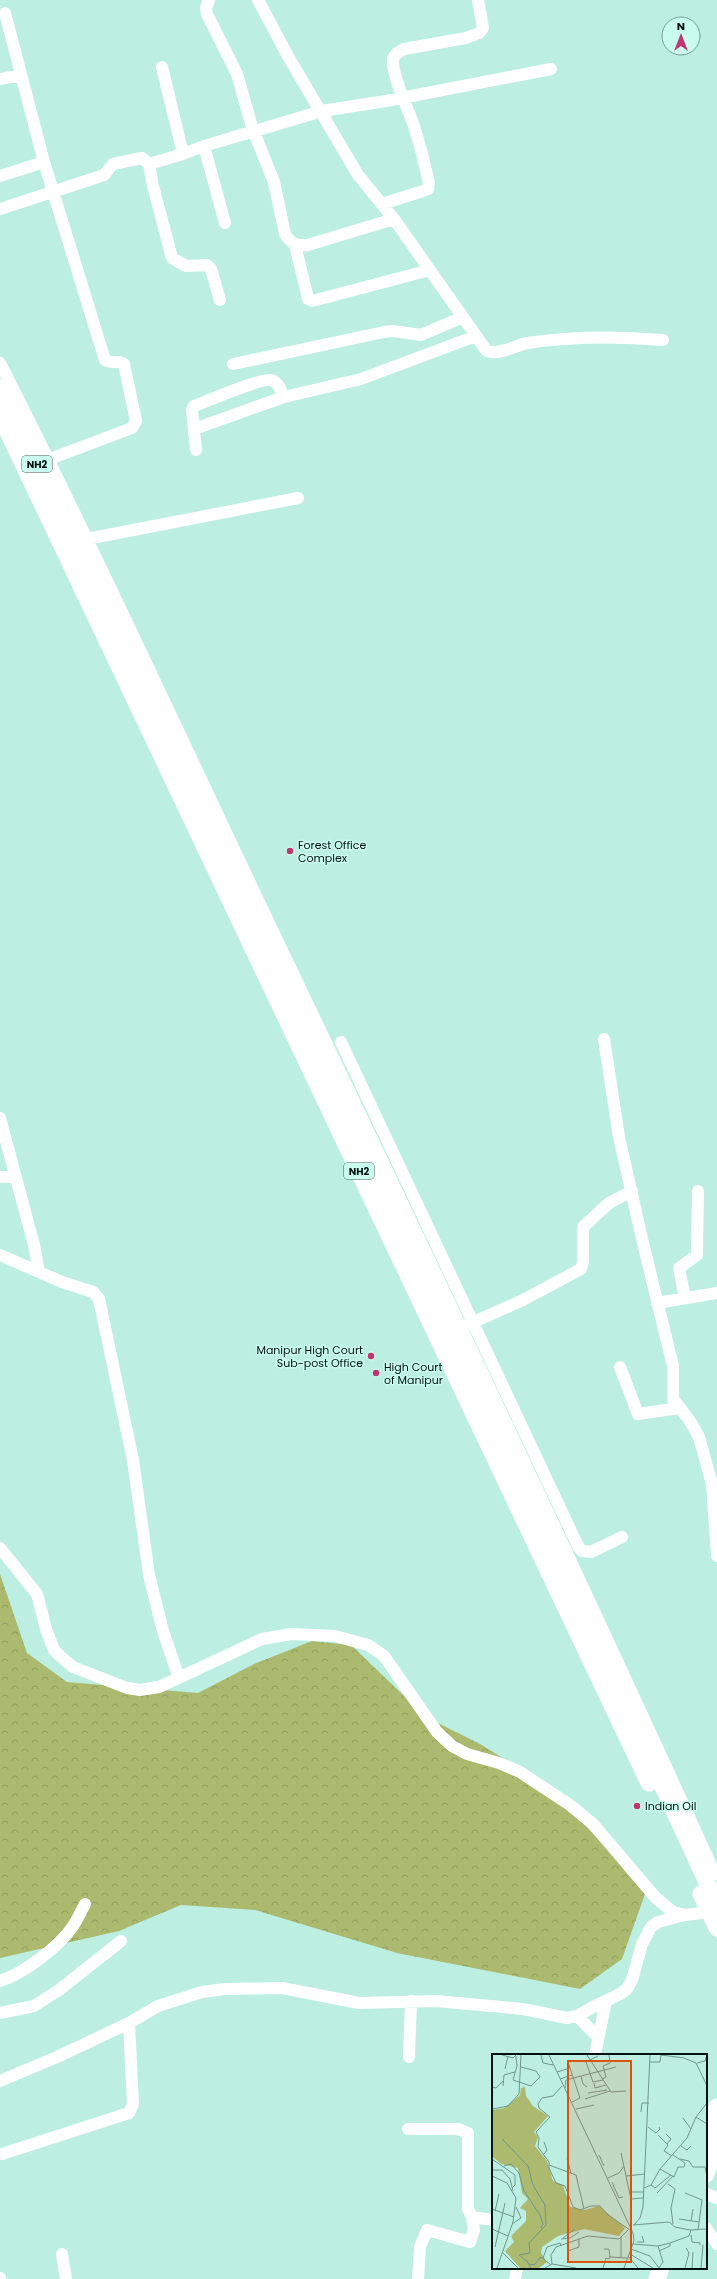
<svg xmlns="http://www.w3.org/2000/svg" width="717" height="2279" font-family="Poppins,sans-serif">
<style>
.forest{fill:url(#forest-crowns)}
.lines{fill:none;stroke-linecap:round;stroke-linejoin:round}
.minor{stroke:#fff;stroke-width:12}
.highway{stroke:#fff;stroke-width:17}
.poi-dot{fill:#bf3671;stroke:#c9fcef;stroke-width:1.5}
.labels{text-anchor:middle;dominant-baseline:central;stroke-width:3;stroke-linejoin:round;paint-order:stroke}
.shield{fill:#c9fcef;stroke:#3d5852;stroke-width:1}
.shield-label{font-size:10px;font-weight:bold;fill:#01120e}
.poi-label{font-size:11px;fill:#01120e;stroke:#c9fcef;text-anchor:start}
.inset-road{fill:none;stroke:#71978d;stroke-width:1}
.view{fill:#dc550c;fill-opacity:0.15;stroke:#dc550c;stroke-width:2}
.inset-edge{fill:none;stroke:#01120e;stroke-width:2}
</style>
<defs>
<pattern id="forest-crowns" width="20" height="18" patternUnits="userSpaceOnUse"><rect width="20" height="18" fill="#abba6f"/><path d="M2 6a3 3 0 1 1 6 0M12 15a3 3 0 1 1 6 0" fill="none" stroke="#919f5f"/></pattern>
</defs>
<rect width="100%" height="100%" fill="#bcefe2"/>
<path class="forest" d="M0,1574L27,1653L67,1682L198,1693L254,1664L312,1641L351,1645L426,1717L480,1744L551,1788L622,1865L645,1894L622,1959L580,1989L397,1953L255,1910L181,1905L119,1931L0,1958Z"/>
<g class="lines">
<path class="minor" d="M209,0L206,8L207,14L237,74L252,127L274,182L285,234C291,244 297,246 308,245L394,219
M258,0L289,58L358,175L394,219L486,350C496,357 516,345 527,343C573,336 617,336 663,340
M5,13L44,162L105,360C111,364 119,360 124,364L136,421L132,428L47,460
M162,67L183,154
M0,79L21,75
M204,146L225,223
M0,176L44,162
M382,204L423,191L428,189L429,183C425,164 420,145 414,126C409,111 391,74 393,59C395,53 399,52 404,49L466,38L479,33L483,28L478,0
M0,209L104,175L113,164L142,158L149,164
M295,245L307,294L308,299L312,301L430,270
M220,300L211,269L207,265L186,266L172,258L153,186L149,164L183,154L204,146L322,111L386,101L551,69
M0,363C94,548 180,736 269,923C420,1239 570,1555 715,1874
M233,364L384,332L393,331L421,335L463,317
M194,429L284,397L361,379L476,336
M196,450L192,410L194,406C208,401 260,378 271,380C279,382 281,391 284,397
M87,539L298,498
M604,1039L619,1137L643,1243L673,1366V1399L690,1421L699,1437L712,1484L717,1556
M341,1042L578,1546L582,1551L591,1552L622,1537
M0,1118L34,1245L39,1272
M0,1177H16
M0,1255L62,1282L93,1292L99,1299L133,1460L149,1575L163,1631L179,1678
M685,1298L679,1268L697,1255L698,1191
M657,1303L717,1293
M467,1325L523,1300L581,1269L583,1262V1227L609,1203L632,1191
M620,1367L638,1414L679,1408
M0,1548L37,1594L46,1629L54,1650L60,1656L73,1667L127,1688L140,1690L159,1687L262,1639L291,1634L335,1636L368,1645L384,1656L437,1732L452,1746L467,1754L499,1763L520,1772L570,1805L593,1824L656,1898L673,1912L685,1915L710,1912
M0,1981C23,1974 60,1946 73,1926C78,1919 81,1911 85,1904
M0,2013L34,2006L59,1990L121,1941
M577,2016L597,2036
M595,2055L606,2001
M409,2057L411,2001
M0,2081L57,2057L129,2023L158,2006L202,1992L225,1989L282,1988L359,2003L436,2001L523,2009L567,2018L577,2016L593,2007L620,1994L627,1989L632,1980L642,1944L651,1927L658,1922L684,1915
M408,2129H458L468,2133V2209L472,2217L493,2220
M2,2154L129,2113L133,2104L129,2023
M706,2194L717,2198
M706,2228L717,2244
M62,2254L66,2279
M0,2278V2279
M418,2279L420,2247L427,2230L470,2242L474,2230L472,2217
M515,2279L517,2268"/>
<path class="highway" d="M0,387L376,1175L615,1682L717,1904
M0,415L649,1783
M701,1894L717,1928
M706,2140L717,2107
M706,2174L717,2142
M657,2279L661,2268"/>
</g>
<g class="poi-dot">
<circle cx="290" cy="851" r="4"/>
<circle cx="371" cy="1356" r="4"/>
<circle cx="376" cy="1373" r="4"/>
<circle cx="637" cy="1806" r="4"/>
</g>
<g class="labels">
<g class="shield">
<rect x="22" y="456" width="30" height="16" rx="3"/>
<rect x="344" y="1163" width="30" height="16" rx="3"/>
</g>
<g class="shield-label">
<text x="37" y="464">NH2</text>
<text x="359" y="1171">NH2</text>
</g>
<g class="poi-label">
<text x="298" y="845">Forest Office<tspan x="298" dy="13">Complex</tspan></text>
<text x="363" y="1350" text-anchor="end">Manipur High Court<tspan x="363" dy="13">Sub-post Office</tspan></text>
<text x="384" y="1367">High Court<tspan x="384" dy="13">of Manipur</tspan></text>
<text x="645" y="1806">Indian Oil</text>
</g>
</g>
<g transform="translate(492 2054)">
<rect width="215" height="215" fill="#bcefe2"/>
<path d="M33,33L34,42L41,52L56,62L42,78L46,83L43,92L55,107L61,127L71,131L78,153L93,156L107,152L133,174L127,182L92,175L66,182L50,193L49,199L55,208L47,214H28L13,197L22,188L19,182L34,167V157L28,154L36,145L30,139L26,114L9,110L0,102V56L12,54L28,41L29,34Z" fill="#abba6f"/>
<path class="inset-road" d="M10,1L21,4L24,1M49,1L51,9L61,11M57,1L141,179L142,187L132,214M95,1L119,38L134,37M169,1L192,4L204,9L215,32M24,2L25,12L21,26L39,32L48,23L44,17L29,13M106,2L94,8L101,28L111,26M76,8L88,44L80,48M158,8H168L169,1M205,9L213,7L215,1M13,15L16,2M65,18L78,14M68,25L80,21M110,25L114,23L111,12L118,9L117,1M102,29L103,34L114,31M11,32L12,21L23,18M70,32L61,42L50,44L46,50L47,54L58,63L44,78L47,84L46,93L57,108V114L64,129L73,132L81,153L88,156L99,152H108L116,161L138,176M0,33L4,34L12,26M95,33L91,30L89,22L124,13M73,34L74,26L89,22M96,39L115,36M93,45L118,37M0,55L16,52L27,40L29,1M84,55L102,51M149,58L150,49H157M204,63L215,70M191,64L199,75M156,73L164,79L168,75L167,73M174,80L179,85L175,90M166,81L176,91L172,97L180,102M10,85L36,112L41,131L53,151L54,171L37,189L38,199L27,201L35,207L39,214M189,92L195,96L199,92M129,99L139,145L151,144M52,100L55,96L52,88M107,101L112,112M75,104L79,119M0,105L23,121V131L20,134M188,105L197,107L201,113H213L215,123M57,111L84,121L92,155M12,112L19,110L27,119L32,137L48,161L51,170L49,174M168,115L182,123L186,113H192L193,109L181,101M0,116H10L18,125L21,137M0,122L15,129L24,144L21,168L5,214M134,122L153,120M116,124L127,119L132,112M120,128L127,144L131,143M176,130L183,135L179,154L181,170M159,131L163,134L179,121M152,134L159,131L168,115L195,84L204,63L215,49M139,138H152M165,139L181,122M193,139L210,146L206,176M0,155L22,163M3,157L7,140M187,165L207,168M199,167L201,155M20,170L29,164L24,153M141,171L177,168L183,173L198,176L215,175M142,171L148,164L151,153L158,1M0,175L16,182M199,181L200,188L208,189V191M129,183V203M71,184L83,175M69,185L78,184L87,178M145,188H152L150,182M178,189L197,182L199,176M141,190L166,192L171,208L167,214M166,192L178,189V192L167,197M3,193L13,149M112,195H117L118,203L135,204M139,195L158,202L167,214M76,197L87,193V185M10,198L26,214M138,200L161,214M136,202L146,214M51,204L55,193L68,189L69,192M37,210L42,211L49,203L59,211M60,210L84,214M53,214L60,210L59,201L64,193L96,182L127,185L136,176M111,214L114,204L117,205L118,203M193,214L197,199L194,194M200,214L201,198M209,214L211,191"/>
<path class="view" d="M76,7H139V208H76Z"/>
<rect width="215" height="215" class="inset-edge"/>
</g>
<g transform="translate(681 36)"><circle r="19" fill="#c9fcef" stroke="#799e95"/>
<path d="M0-3L7 15L0 10L-7 15Z" fill="#bf3671"/>
<text y="-6" font-size="11" font-weight="bold" text-anchor="middle" fill="#01120e">N</text>
</g>
</svg>
